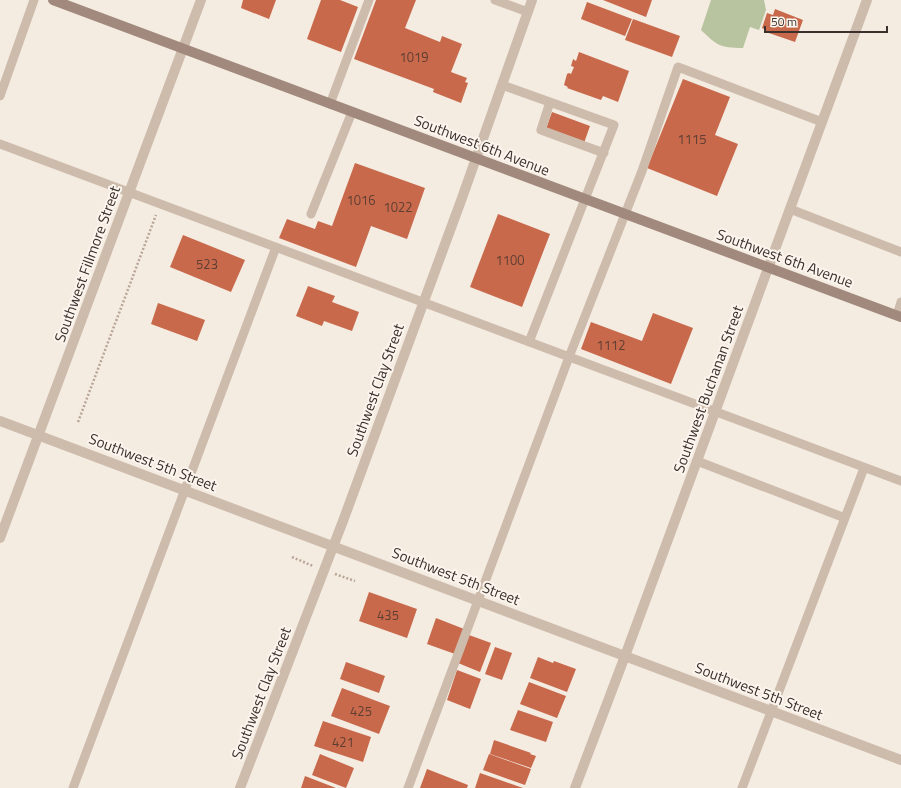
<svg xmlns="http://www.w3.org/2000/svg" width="901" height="788" font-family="'Titillium Web',sans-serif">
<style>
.green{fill:#b8c4a0}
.building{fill:#c8694b}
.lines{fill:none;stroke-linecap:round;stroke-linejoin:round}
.path{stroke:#b9a596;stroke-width:2.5;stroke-dasharray:2 2;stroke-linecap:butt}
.service{stroke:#cdbbac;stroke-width:9}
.minor{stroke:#cdbbac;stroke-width:10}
.tertiary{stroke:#cdbbac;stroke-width:10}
.secondary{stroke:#a18a7d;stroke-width:10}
.labels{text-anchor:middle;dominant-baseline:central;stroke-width:4;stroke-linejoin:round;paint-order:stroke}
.number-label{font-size:13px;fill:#5e3e33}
.street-label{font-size:15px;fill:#3b302b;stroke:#fbf5ee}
</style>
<rect width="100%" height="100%" fill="#f4ebe1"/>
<path class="green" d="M711,0H764L766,10L759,30L750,27L743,48C719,48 717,45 701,30Z"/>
<path class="building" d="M243,0H276L269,19L241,8Z
M321,0H340L358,7L341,52L307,39Z
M376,0H416L405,28L440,42L442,36L462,44L451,72L467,78L465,82L468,83L461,103L433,92L434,89L354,59Z
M603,0H652L646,17Z
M587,2L632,19L625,36L581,19Z
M775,9L803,20L795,42L766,32V30L762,28L767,13L773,15Z
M633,19L680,36L672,57L625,40Z
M579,52L629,71L618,102L603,96L601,100L567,88L568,87L564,85L567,74L569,73L571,74L574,67L571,66L573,59L576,61Z
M683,79L730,97L715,135L738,144L717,196L647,168Z
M552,112L590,126L584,143L546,129Z
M355,163L425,188L407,239L371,226L356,267L279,238L287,219L315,229L318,221L332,226Z
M498,214L550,234L522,307L470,287Z
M183,235L245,260L231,292L170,267Z
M308,286L335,296L332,302L359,312L352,331L324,321L322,326L296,316Z
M158,303L205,320L197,341L151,324Z
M653,313L693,328L671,384L581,349L591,322L642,341Z
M369,592L417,609L407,638L359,621Z
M436,618L464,629L455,654L427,644Z
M469,635L491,643L480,672L458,663Z
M495,647L512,653L502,680L485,674Z
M538,657L553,663L554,661L576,669L567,692L530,678Z
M346,662L385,676L379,693L340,679Z
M457,670L481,679L470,709L447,700Z
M529,682L566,696L557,718L520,704Z
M342,688L390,706L379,734L331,716Z
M518,710L553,722L546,742L510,730Z
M323,721L371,737L363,762L314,746Z
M494,740L531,753L530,754L536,756L531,768L490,754Z
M320,754L354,768L346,788L312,775Z
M489,754L531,769L525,785L483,770Z
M427,769L468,785L467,788H420Z
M480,773L523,788H475Z
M305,776L336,788H301Z"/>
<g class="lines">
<path class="path" d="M78,422L156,215
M292,557L313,566
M335,574L355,581"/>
<path class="service" d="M495,0L528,12
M502,85L614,125L529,342
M0,96L34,0
M550,102L541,130L604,153
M330,104L369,0
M0,144L901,481
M790,209L901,252
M311,214L352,112
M897,315L901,302
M697,461L845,518
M73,788L276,247
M408,788L569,357L642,171L678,67L822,122
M742,788L864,468"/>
<path class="minor" d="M0,538L201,0
M575,788L625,656L867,0"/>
<path class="tertiary" d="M0,421L901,760
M240,788L343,521L462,198L532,0"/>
<path class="secondary" d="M53,0L901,317"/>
</g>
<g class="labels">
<g class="number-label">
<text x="414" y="57">1019</text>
<text x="692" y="139">1115</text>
<text x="361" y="200">1016</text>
<text x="398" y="207">1022</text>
<text x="510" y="260">1100</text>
<text x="207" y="264">523</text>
<text x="611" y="345">1112</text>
<text x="388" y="615">435</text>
<text x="361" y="711">425</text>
<text x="343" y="742">421</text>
</g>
<g class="street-label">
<text transform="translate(482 145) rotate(21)">Southwest 6th Avenue</text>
<text transform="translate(785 258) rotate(20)">Southwest 6th Avenue</text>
<text transform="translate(87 264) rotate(-70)">Southwest Fillmore Street</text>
<text transform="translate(708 389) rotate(-70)">Southwest Buchanan Street</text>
<text transform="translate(375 390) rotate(-70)">Southwest Clay Street</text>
<text transform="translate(153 462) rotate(21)">Southwest 5th Street</text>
<text transform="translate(456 576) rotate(21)">Southwest 5th Street</text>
<text transform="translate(759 691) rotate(21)">Southwest 5th Street</text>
<text transform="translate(261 693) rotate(-69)">Southwest Clay Street</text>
</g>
</g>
<path d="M765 26v6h122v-6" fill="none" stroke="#3b302b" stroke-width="2"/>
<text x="771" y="26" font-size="12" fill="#3b302b" stroke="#fbf5ee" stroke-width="3" paint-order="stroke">50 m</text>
</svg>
